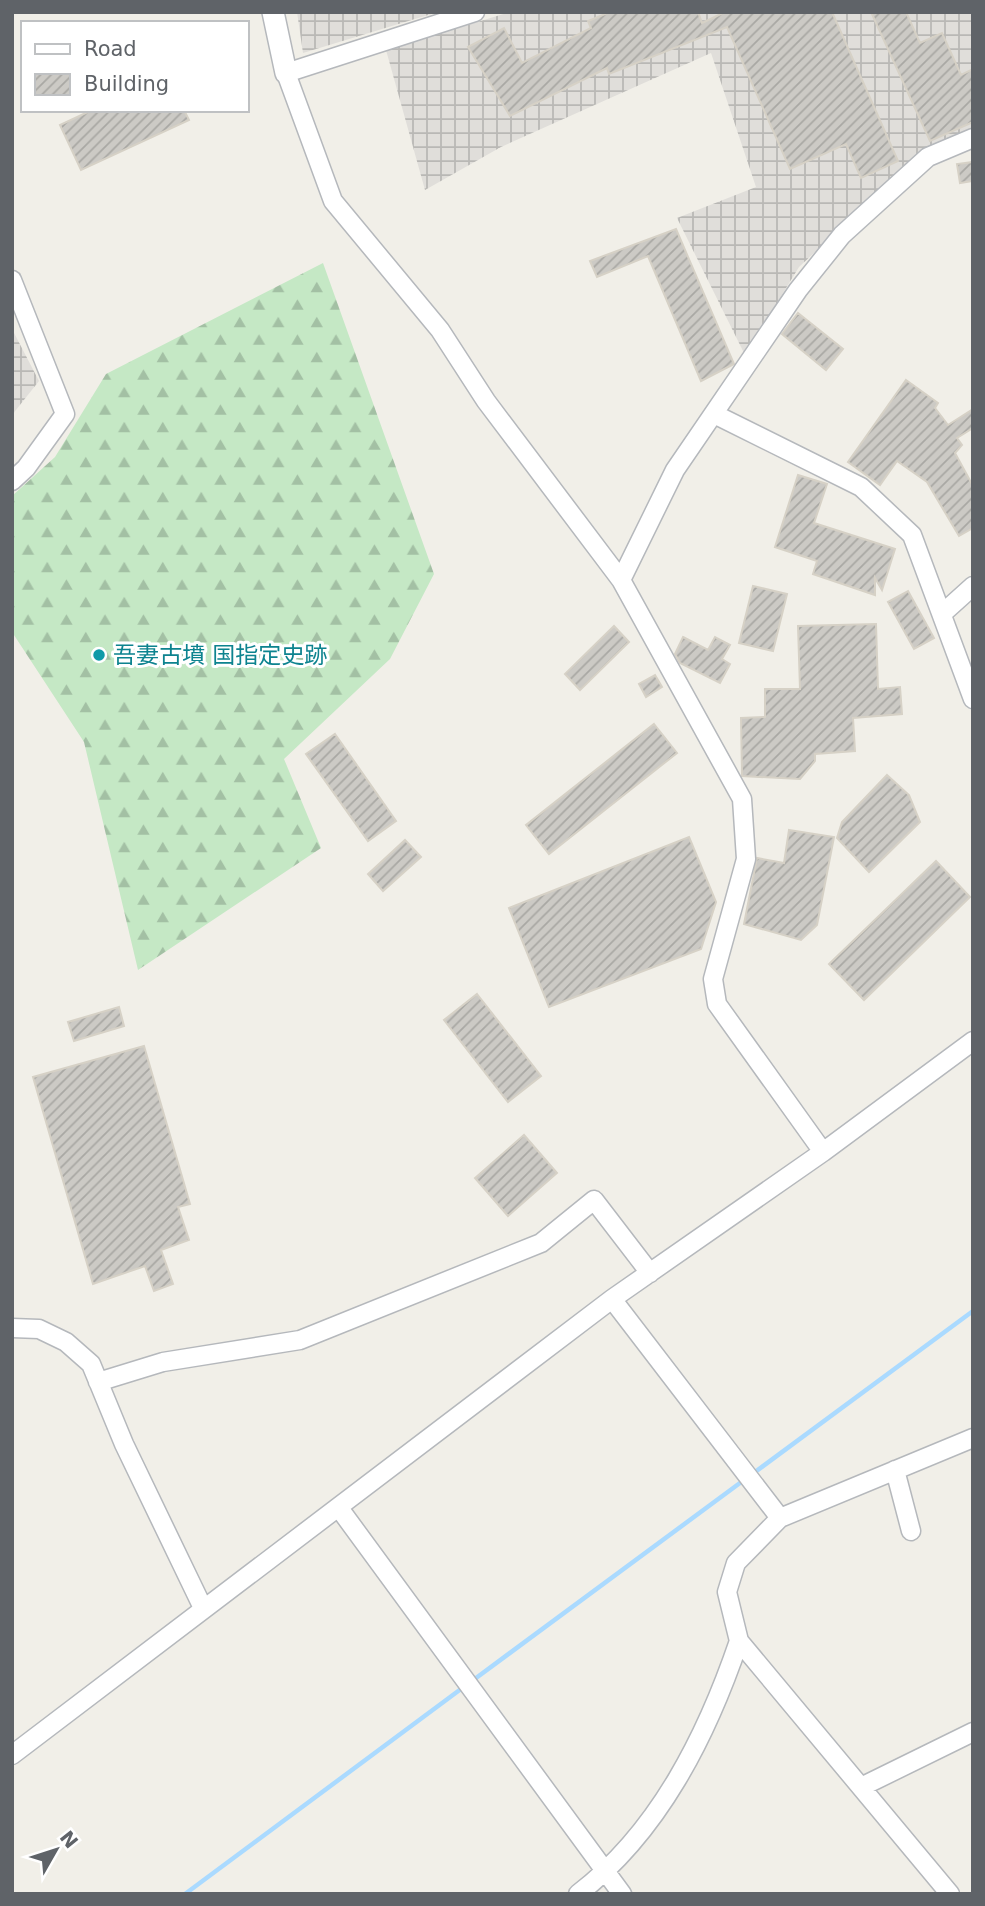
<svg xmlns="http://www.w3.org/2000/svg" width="985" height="1906" font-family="'DejaVu Sans','Noto Sans JP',sans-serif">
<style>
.industrial{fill:url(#industrial-grid)}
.forest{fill:url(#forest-firs)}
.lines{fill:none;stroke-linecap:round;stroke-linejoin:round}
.stream{stroke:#aadaff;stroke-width:4.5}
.building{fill:url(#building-hatch);stroke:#d6d1c6;stroke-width:2}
.minor-casing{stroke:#b5b8bc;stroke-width:21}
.tertiary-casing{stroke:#b5b8bc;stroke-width:24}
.minor{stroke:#fff;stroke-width:18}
.tertiary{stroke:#fff;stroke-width:21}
.culture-dot{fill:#0f9aa8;stroke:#fff;stroke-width:2.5}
.labels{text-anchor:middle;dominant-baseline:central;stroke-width:6;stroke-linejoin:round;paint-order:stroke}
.culture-label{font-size:23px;fill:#0d838f;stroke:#fff;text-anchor:start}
</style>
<defs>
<pattern id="industrial-grid" width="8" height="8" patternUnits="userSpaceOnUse" patternTransform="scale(1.75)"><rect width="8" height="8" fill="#e0deda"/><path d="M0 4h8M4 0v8" fill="none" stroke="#b9b8b5"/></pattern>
<pattern id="forest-firs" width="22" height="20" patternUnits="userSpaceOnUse" patternTransform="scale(1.75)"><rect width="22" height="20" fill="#c5e8c5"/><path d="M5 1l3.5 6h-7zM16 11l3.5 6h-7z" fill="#a3c0a4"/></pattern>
<pattern id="building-hatch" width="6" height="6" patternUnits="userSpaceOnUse" patternTransform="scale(1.75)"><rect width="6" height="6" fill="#cccac5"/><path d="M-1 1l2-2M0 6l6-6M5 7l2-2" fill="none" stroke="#a9a8a4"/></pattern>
</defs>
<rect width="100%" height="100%" fill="#f1efe8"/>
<path class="industrial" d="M297,12H438L303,53Z
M510,12H973V132L923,151L799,267L745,355L677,218L756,187L711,53L501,147L425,190L386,50Z
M12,329L39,381L12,415Z"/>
<path class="forest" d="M323,263L434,574L390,659L284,759L321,848L138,970L84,742L12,632V496L55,457L106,374Z"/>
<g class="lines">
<path class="stream" d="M751,1475L973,1311
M472,1681L744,1480
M185,1894L465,1686"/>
</g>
<path class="building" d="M610,12H698L702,23L725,12H832L898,161L861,178L846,144L790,169L727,27L609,74L607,68L510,116L468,47L504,28L522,63L591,28L588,21Z
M871,12H906L920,43L942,33L961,75L973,69V122L930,141Z
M92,110H184L189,120L81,170L60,125Z
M973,162V181L960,183L957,164Z
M676,229L734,364L701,381L648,256L597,277L590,261Z
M798,313L843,349L826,370L782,334Z
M906,380L938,403L935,408L948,425L973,409V428L957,438L962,445L955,453L973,486V528L959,536L927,482L897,461L880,485L848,462Z
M798,475L827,484L814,523L895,549L882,590L875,578V595L813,574L817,561L775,547Z
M753,586L787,594L773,651L739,643Z
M908,591L934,638L914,649L888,602Z
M876,624L878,689L900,687L902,714L853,718L855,751L815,754V761L800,779L742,776L741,718L765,717V689H800L798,626Z
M614,626L629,642L580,690L565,674Z
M683,637L708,650L715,637L730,645L722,659L730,664L720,683L680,663L675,654Z
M655,675L662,687L646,697L639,684Z
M654,724L677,753L549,854L526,825Z
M335,734L396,821L368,841L306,754Z
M887,775L909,795L920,822L869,872L837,838L842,822Z
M789,830L834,837L817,925L801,940L744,924L757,858L784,863Z
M689,837L716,902L701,949L549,1007L509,908Z
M405,840L421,857L383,891L368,874Z
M936,861L970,897L864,1000L829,964Z
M477,994L541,1076L508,1102L444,1020Z
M119,1007L124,1026L74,1041L68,1022Z
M144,1046L190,1204L178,1207L189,1240L161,1250L173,1284L154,1291L145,1266L93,1284L33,1077Z
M524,1135L557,1173L508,1216L475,1178Z"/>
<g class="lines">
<g class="minor-casing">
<path id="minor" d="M475,12L286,73L333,201L440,330L486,401L621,580L742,799L746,859L713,979L717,1004L823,1152
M12,280L65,414L26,468L12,481
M714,414L861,487L912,535L973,699
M621,580L675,470L798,290L842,235L928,157L973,138
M943,613L973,586
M612,1299L780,1518
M12,1328L39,1329L66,1342L91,1364L124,1444L203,1608
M98,1382L163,1362L300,1340L541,1243L594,1200L650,1273
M895,1470L911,1531
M339,1508L622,1894
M12,1755L612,1299L823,1152L973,1041
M861,1787L973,1732
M578,1894C659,1832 707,1735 739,1641
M950,1894L739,1641L727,1592L736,1563L780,1518L973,1438"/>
</g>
<g class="tertiary-casing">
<path id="tertiary" d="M273,12L286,73"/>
</g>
<use href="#minor" class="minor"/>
<use href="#tertiary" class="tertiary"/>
</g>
<circle class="culture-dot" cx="99" cy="655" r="7"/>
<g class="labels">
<g class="culture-label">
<text x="113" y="655">吾妻古墳 国指定史跡</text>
</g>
</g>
<rect width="985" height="1906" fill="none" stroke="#5f6368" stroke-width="28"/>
<rect x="21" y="21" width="228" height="91" fill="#ffffff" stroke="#bfc1c3" stroke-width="2"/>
<rect x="35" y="44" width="35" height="10" fill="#ffffff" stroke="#bfc1c3" stroke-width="2"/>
<text x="84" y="56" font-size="21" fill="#5f6368">Road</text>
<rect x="35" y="74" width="35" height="21" fill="url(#building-hatch)" stroke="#bfc1c3" stroke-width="2"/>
<text x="84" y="91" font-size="21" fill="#5f6368">Building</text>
<g transform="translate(56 1850) rotate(51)" stroke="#ffffff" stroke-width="5" paint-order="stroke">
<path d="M0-5L12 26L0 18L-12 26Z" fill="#5f6368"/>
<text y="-10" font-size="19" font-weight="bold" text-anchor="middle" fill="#5f6368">N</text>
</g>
</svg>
